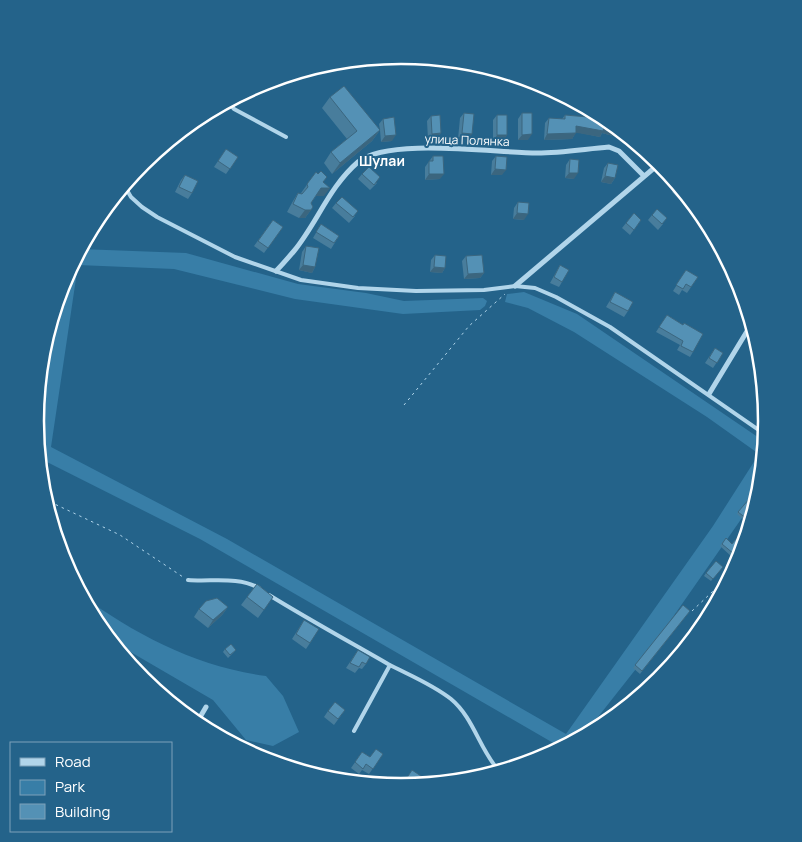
<svg xmlns="http://www.w3.org/2000/svg" width="802" height="842" font-family="Manrope,sans-serif">
<style>
.green{fill:#387ea7}
.lines{fill:none;stroke-linecap:round;stroke-linejoin:round}
.path{stroke:#b1d5ea;stroke-width:1;stroke-dasharray:2.5 4;stroke-linecap:butt}
.lane{stroke:#b1d5ea;stroke-width:4}
.street{stroke:#b1d5ea;stroke-width:5}
.wall{fill:#487d9c}
.shaded-wall{fill:#3b667f}
.building{fill:#5491b5;stroke:#3b667f}
.labels{text-anchor:middle;dominant-baseline:central;stroke-width:4;stroke-linejoin:round;paint-order:stroke}
.street-label{font-size:12px;fill:#fff;stroke:#24638a}
.neighbourhood-label{font-size:14px;font-weight:bold;fill:#fff;stroke:#24638a}
.rim{fill:none;stroke:#fff;stroke-width:2.5}
</style>
<rect width="100%" height="100%" fill="#24638a"/>
<path class="green" d="M80,249L186,253L298,284L366,293L404,301L483,298L487,301L485,306L480,310L403,314L295,299L174,269L78,265L51,447L227,539L566,734L713,526L759,454L707,417L574,332L528,308L505,302L507,294L524,292L577,314L765,442L760,492L643,660L583,736L562,748L200,539L39,458L37,438L61,286Z
M81,595C136,635 197,667 266,676L283,696L299,732L273,746L246,740L213,700L110,640L97,624Z"/>
<g class="lines">
<path class="path" d="M404,405L469,326L505,294
M44,499L120,535L183,577
M737,566L736,562L740,558
M692,611L729,576L736,562
M144,681L147,677
M629,705L675,651L707,622
M356,783L366,778L376,785"/>
<path class="lane" d="M228,101L234,109L286,137
M124,185L131,197L142,207L157,217L235,257L301,280L358,288L416,291L484,290L515,286L535,288L556,297L610,327L766,435
M188,580C211,582 238,576 259,588
M269,595C308,619 348,641 388,664C409,675 432,684 451,699C474,718 480,751 500,772
M354,731L390,665"/>
<path class="street" d="M276,271C282,265 288,258 294,251C317,223 329,187 358,162C388,137 496,153 537,153C561,153 585,149 609,147L619,151L644,176
M515,286L660,163
M709,394L752,323
M196,724L206,707"/>
</g>
<path class="wall" d="M330,97L380,130L379,124L383,119L392,141L381,142L380,130L372,141L332,174L324,163L331,152L347,139L322,108Z
M587,108L605,117L627,135L624,139L602,133L600,137L576,132L572,139L544,140L545,123L549,118L562,119L565,115L586,117Z
M464,113L468,140L458,139L460,118Z
M522,113L528,140H518V119Z
M497,115L507,135L503,141H493V120Z
M431,116L441,133L437,138L428,139L427,121Z
M226,149L238,157L226,174L214,167Z
M433,156L440,179L425,180V167Z
M496,156L502,175H491L492,161Z
M570,159L574,179L565,178L566,165Z
M608,163L615,178L611,184L601,182L604,168Z
M316,172L323,183L324,196H316L311,203L313,207L305,218H299L287,212L293,201L298,193L302,194L301,193Z
M362,174L377,183L370,190L358,179Z
M185,175L192,193L188,199L175,192L181,180Z
M676,187L688,197L683,203L672,192Z
M518,202L524,220L513,219L514,208Z
M336,203L355,216L349,223L332,208Z
M652,215L663,224L658,230L648,220Z
M273,220L283,227L264,253L254,246Z
M641,220L630,235L622,228L626,223Z
M321,224L339,236L331,249L313,238Z
M306,246L315,267L312,273L299,270L302,252Z
M435,255L445,268L442,273L430,272L431,260Z
M466,256L484,273L480,278L464,279L462,261Z
M560,265L562,282L559,287L550,283Z
M686,270L698,277L687,293L682,290L679,295L673,291Z
M615,292L628,311L624,317L606,307Z
M667,315L683,325L693,352L690,357L677,350L680,345L656,332Z
M715,348L723,353L713,368L705,363Z
M761,358L762,373L755,369Z
M758,500L745,542L732,557L720,546L726,538L732,544L748,524L737,514L738,512L756,502Z
M723,567L711,581L704,576L706,573Z
M257,584L273,597L258,618L241,605Z
M683,605L690,611L640,674L633,668Z
M228,607L222,615L208,628L194,617L199,609Z
M304,620L310,643L306,649L292,639Z
M225,649L236,650L228,658L223,652Z
M358,650L366,664L362,669L359,668L355,673L346,668Z
M345,710L334,725L324,717L328,711Z
M549,745L557,750L540,760Z
M362,752L370,757L383,754L369,774L362,770L359,774L351,768Z"/>
<path class="shaded-wall" d="M576,126L604,127L623,132L627,135L624,139L602,133L600,137L572,132Z
M380,130L372,141L332,174L340,163Z
M441,133L437,138L428,139L432,134Z
M462,133L472,134L468,140L458,139Z
M576,133L572,139L544,140L547,134Z
M532,134L528,140H518L522,135Z
M396,135L392,141L381,142L385,136Z
M497,135H507L503,141H493Z
M495,169L506,170L502,175H491Z
M569,173H578L574,179L565,178Z
M429,174H444L440,179L425,180Z
M605,176L615,178L611,184L601,182Z
M321,188H330L324,196H315Z
M305,210H311L305,218H299Z
M517,213L528,214L524,220L513,219Z
M303,265L315,267L312,273L299,270Z
M434,267L445,268L442,273L430,272Z
M484,273L480,278L464,279L468,274Z
M228,607L222,615L208,628L213,620Z"/>
<path class="building" d="M344,86L380,130L340,163L331,152L357,131L330,97Z
M590,109L605,117L623,132L604,127L603,131L576,126V133L547,134L549,118L565,119V115L588,117Z
M464,113L474,114L472,134L462,133Z
M522,113H532V134L522,135Z
M440,115L441,133L432,134L431,116Z
M497,115H507V135H497Z
M394,117L396,135L385,136L383,119Z
M226,149L238,157L230,169L218,161Z
M433,156H443L444,174H429V161H433Z
M496,156L507,157L506,170L495,169Z
M570,159L579,160L578,173H569Z
M608,163L618,165L615,178L605,176Z
M369,167L380,177L374,185L362,174Z
M321,171L327,177L323,182L330,188H321L311,203L313,207L311,210H305L293,204L298,193L302,194L308,187L307,184L316,172L318,174Z
M185,175L198,181L192,193L179,187Z
M678,184L688,196L687,197L676,187Z
M342,197L358,211L353,217L336,203Z
M518,202L529,203L528,214L517,213Z
M657,209L667,218L662,224L652,215Z
M634,213L641,220L634,230L626,223Z
M273,220L283,227L268,248L258,241Z
M321,224L339,236L334,243L316,232Z
M306,246L319,248L315,267L303,265Z
M435,255L446,256L445,268L434,267Z
M482,255L484,273L468,274L466,256Z
M560,265L569,270L562,282L554,277Z
M686,270L698,277L691,287L686,284L683,289L676,285Z
M615,292L633,302L628,311L610,302Z
M667,315L683,325L684,323L703,334L693,352L681,346L683,341L659,327Z
M715,348L723,353L717,363L709,358Z
M761,359L762,365L758,363Z
M750,498L756,502L758,500L751,522L738,512Z
M748,524L750,526L745,541L734,554L722,544L726,538L732,544Z
M716,561L723,567L713,579L706,573Z
M257,584L273,597L264,610L247,597Z
M217,598L228,607L213,620L199,609L206,601Z
M683,605L690,611L642,671L635,665Z
M304,620L319,629L310,643L296,634Z
M231,644L236,650L230,655L225,649Z
M358,650L370,657L366,664L362,662L359,667L350,663Z
M335,702L345,710L338,719L328,711Z
M549,745L557,750L545,757L543,755Z
M376,749L383,754L373,769L366,764L363,769L355,762L362,752L370,757Z
M412,770L421,776L415,786L401,787Z"/>
<g class="labels">
<g class="street-label">
<text transform="translate(467 140) rotate(2)">улица Полянка</text>
</g>
<g class="neighbourhood-label">
<text x="382" y="160">Шулаи</text>
</g>
</g>
<path d="M0 0H802V842H0ZM44 421a357 357 0 1 1 714 0a357 357 0 1 1-714 0Z" fill="#24638a" fill-rule="evenodd"/>
<path class="rim" d="M44 421a357 357 0 1 1 714 0a357 357 0 1 1-714 0Z"/>
<rect x="10" y="742" width="162" height="90" fill="#24638a" stroke="#7ca1b9"/>
<rect x="20" y="758" width="25" height="8" fill="#b1d5ea" stroke="#7ca1b9"/>
<text x="55" y="767" font-size="15" fill="#ffffff">Road</text>
<rect x="20" y="780" width="25" height="15" fill="#387ea7" stroke="#7ca1b9"/>
<text x="55" y="792" font-size="15" fill="#ffffff">Park</text>
<rect x="20" y="804" width="25" height="15" fill="#5491b5" stroke="#7ca1b9"/>
<text x="55" y="817" font-size="15" fill="#ffffff">Building</text>
</svg>
